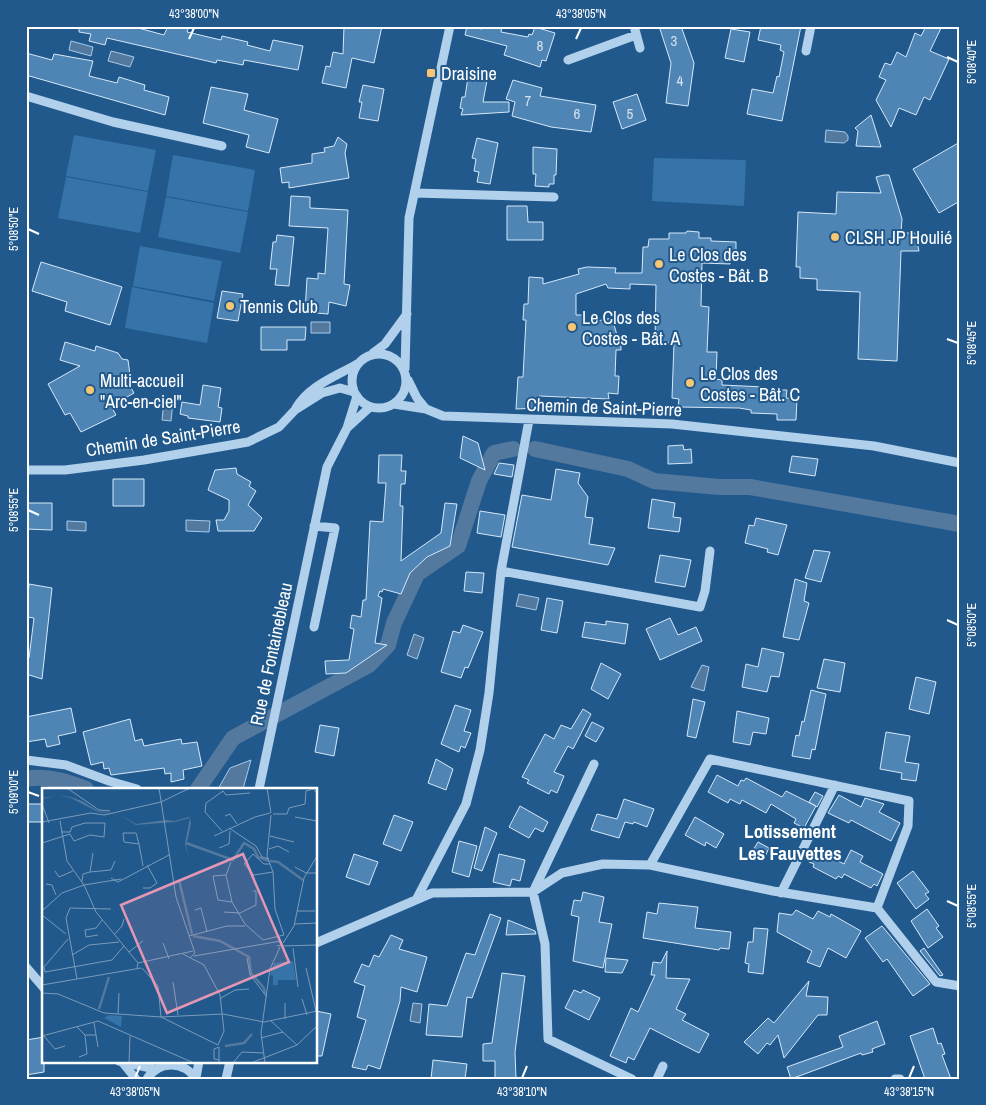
<svg xmlns="http://www.w3.org/2000/svg" width="986" height="1105" font-family="'Archivo Narrow',sans-serif">
<style>
.green{fill:#3673a9}
.water{fill:#54799e;stroke:#a4cbec}
.lines{fill:none;stroke-linecap:round;stroke-linejoin:round}
.canal{stroke:#54799e;stroke-width:16}
.building{fill:#4f85b5;stroke:#d5e8f8}
.minor{stroke:#b0d0eb;stroke-width:9}
.ticks{fill:none;stroke:#fff;stroke-width:2}
.poi-dot{fill:#f7c673;stroke:#22598c;stroke-width:2}
.labels{text-anchor:middle;dominant-baseline:central;stroke-width:4;stroke-linejoin:round;paint-order:stroke}
.number-label{font-size:15px;fill:#d3e0ec}
.poi-label{font-size:18px;fill:#fff;stroke:#22598c;text-anchor:start}
.street-label{font-size:18px;fill:#fff;stroke:#22598c}
.neighbourhood-label{font-size:19px;font-weight:bold;fill:#fff;stroke:#22598c}
.inset-river{fill:none;stroke:#54799e;stroke-width:2.5}
.inset-road{fill:none;stroke:#7a9bba;stroke-width:1}
.view{fill:#e497b5;fill-opacity:0.15;stroke:#e497b5;stroke-width:2.5}
.inset-edge{fill:none;stroke:#fff;stroke-width:2.5}
.neatline{fill:none;stroke:#fff;stroke-width:2}
.ticks-label{font-size:12px;text-anchor:middle;fill:#fff}
</style>
<rect width="100%" height="100%" fill="#22598c"/>
<path class="green" d="M74,135L156,150L148,191L66,176Z
M173,155L255,170L248,211L166,196Z
M654,158L746,160L744,206L652,201Z
M66,177L148,192L140,233L58,218Z
M166,197L248,212L240,253L158,237Z
M140,246L222,261L214,301L133,286Z
M132,287L214,303L207,343L125,328Z"/>
<path class="water" d="M71,41L93,47L91,56L69,50Z
M111,51L134,57L130,67L108,61Z
M826,130L845,132L848,136V140L844,143L825,142Z
M311,322H330V333H311Z
M164,401L173,402L171,421L162,420Z
M186,520L210,521L209,532L186,531Z
M67,521L86,522V531L67,530Z
M519,594L539,598L536,610L516,606Z
M414,634L424,638L417,659L407,655Z
M702,665L709,667L704,691L691,687Z
M251,760L243,789H218L230,768Z
M413,1003L422,1004L420,1023L410,1021Z"/>
<g class="lines">
<path class="canal" d="M535,449L628,469L654,481L719,487H750L960,524
M26,779C45,775 69,782 86,789
M198,789L233,738L369,665L388,645L394,623L417,574L458,546L479,481L494,453L513,449"/>
</g>
<path class="building" d="M79,26H131L164,35L168,26H189L187,32L221,40L222,36L248,42L247,45L270,51L273,40L303,46L298,70L244,60L243,65L217,60L216,63L107,38L105,45L89,41L91,34L79,32Z
M344,26H382L374,63L352,58L346,88L322,83L326,66L330,67L333,52L343,54Z
M467,26L482,29L483,26H502L501,32L528,37L529,34L532,35L535,27L555,33L546,61L542,60L540,67L504,55L507,46L465,35Z
M659,26H681L694,63L688,106L666,103L671,63Z
M761,26H801L782,121L747,114L752,89L773,93L777,76L779,77L784,52L780,50L781,45L758,40Z
M926,26H942L930,51L949,59L930,100L924,97L916,115L899,108L891,127L876,100L886,80L879,77L885,63L891,65L897,52L906,57L915,33L921,36Z
M731,29L750,32L744,62L725,58Z
M26,53L52,60L54,54L93,61L89,76L117,83L119,77L145,85L144,90L169,97L165,115L26,75Z
M469,71L488,75L483,102H509V112L461,115L463,109L460,108L462,97H465Z
M513,80L542,88L540,96L596,105L591,132L551,127L512,116L515,102L506,99Z
M363,85L384,89L378,121L359,118L362,102H359Z
M211,87L248,94L244,110L278,119L269,153L246,147L249,135L203,123Z
M637,94L646,120L622,129L613,102Z
M871,115L881,147L856,146L858,131L855,128Z
M338,137L347,144L345,153L349,178L289,188V182L282,183L280,168L312,163V154L325,152L324,148L334,146Z
M477,138L498,143L490,184L477,182L479,172L474,171L476,159L472,158Z
M960,142V201L939,213L913,169Z
M533,147L557,149L556,175H554V184H549V187L535,186L536,174H533Z
M884,175H889L902,219L901,233H915L919,251H901L897,361L858,359L860,292L817,290V279L800,278V267H796L798,212L836,214L837,192L881,193L876,177Z
M291,196L310,197V208L348,210L344,284L350,285L346,306L329,302L328,314L305,312L307,278L318,279V273L325,274L328,228L289,226Z
M507,206H527L528,222H543V240H507Z
M687,231L699,232V238H711V241L736,242V257H730V264L702,263L701,306L709,307L707,352H717L716,379L722,380V385L764,387L763,390H787L786,398L797,399L796,420H777V414L751,413V410L739,408L678,407L679,399L672,398L674,343L655,342L656,285L630,284V289L608,288L606,284L576,294V315H582V324L612,318L617,335L621,336V350H616L615,376H619L618,394L608,393L609,399L539,396L538,408L516,409L518,377H523L526,320H523L524,304H528L529,277L543,278V284L579,274L578,269L587,267L616,268L615,273H642L643,247H648L649,239H669V233H686Z
M277,235L294,237L289,286L275,285L277,269H270L273,242H276Z
M41,262L122,287L110,325L65,311L67,302L32,291Z
M222,291L243,294L238,321L217,318Z
M261,327H306L305,340H287V350H261Z
M65,342L95,351L96,346L118,353L122,359L128,360L130,375L134,383L130,386L134,393L111,406L116,415L81,432L70,413L65,415L48,384L80,366L60,360Z
M203,385L221,388L218,407L222,408L220,422L188,418V416L180,414L182,402L200,405Z
M463,436L478,443L485,470L460,458Z
M683,445L684,450L691,449L692,463L668,464V446Z
M379,455H402L401,471H406L405,484H401L400,506H403L401,561L441,533L445,503L457,504L450,546L427,557L410,573L401,594L383,589L382,592L380,591L378,596L382,598L375,643L387,645L346,673L326,674L325,661L349,660L354,629L350,628L352,615L361,617L363,600H366L370,521L383,522L386,483H378Z
M792,456L818,459L815,476L789,472Z
M499,463L514,465L512,477L494,474Z
M236,468L237,474L251,482L249,486L256,491L248,505L262,518L254,531H218L216,520H224L229,511V500L208,490L215,470Z
M556,469L580,473L578,483L588,497L585,517L593,518L589,544L615,548L608,565L512,547L522,495L551,500Z
M113,479H144V506H113Z
M652,499L675,503L673,517L681,518L679,532L648,528Z
M26,503H52V530L26,529Z
M480,511L505,515L501,537L477,533Z
M756,518L787,525L778,555L767,552L768,549L745,543L749,525L754,526Z
M814,550L830,552L821,582L805,578Z
M660,555L691,560L685,587L655,582Z
M466,572L484,573L482,593L464,591Z
M795,579L807,583L804,601L809,603L799,640L783,637Z
M29,584L52,588L42,679L26,674V658H29L34,618L26,617Z
M547,598L563,601L557,633L541,630Z
M670,618L678,635L696,627L702,641L660,660L646,629Z
M606,621L628,624L625,644L582,637L585,622L606,625Z
M463,625L483,632L468,668L465,667L461,678L441,672L453,631L460,633Z
M762,648L784,653L779,677L771,676L767,692L742,687L746,664L758,667Z
M824,659L845,663L840,692L817,688Z
M601,663L621,674L608,699L591,689Z
M916,677L936,682L929,714L909,709Z
M811,690L826,694L815,750L812,749L810,759L792,756L796,735L799,736L802,721L804,722Z
M693,699L705,702L696,738L687,736Z
M455,705L471,710L464,731L471,733L465,748L461,746L459,752L441,744Z
M71,708L76,732L58,736L60,744L47,747L45,739L26,742V717Z
M583,709L591,714L573,749L568,746L554,772L564,776L557,793L551,790L549,794L527,783L529,780L522,777L545,734L554,739L561,725L571,729Z
M737,711L769,718L766,734L753,732L750,745L733,742Z
M130,719L135,741L142,739L144,746L181,739L182,744L197,742L202,766L183,770L184,779L171,782V773L165,774L164,768L111,775L109,768L104,769L103,762L91,765L83,732Z
M592,722L604,728L596,742L585,736Z
M320,725L339,728L334,756L315,752Z
M886,732L910,736L905,762L919,764L916,781L901,779L902,773L880,769Z
M436,759L453,769L446,790L428,783Z
M717,775L738,786L741,780L744,781L746,778L782,797L786,791L816,806L804,828L794,823L796,819L771,804L766,813L742,800L740,804L730,799L728,803L708,792Z
M815,792L823,796L817,807L809,802Z
M839,795L861,807L865,798L884,804L879,812L900,823L891,841L851,820L849,823L828,813Z
M624,799L654,809L647,827L634,822L633,824L625,822L619,838L591,830L597,814L617,819Z
M26,804H44V822H26Z
M520,806L548,822L543,832L535,828L529,838L509,827Z
M394,815L413,822L401,851L383,844Z
M695,817L724,834L716,848L706,842L705,846L685,835Z
M485,827L497,833L482,871L474,868Z
M459,841L477,846L469,877L452,872Z
M758,842L769,848L763,861L750,855Z
M851,850L863,856L860,862L883,874L877,886L874,884L871,888L844,874L842,878L838,876L836,879L813,867L814,864L809,862L815,851L820,854L821,852L844,864Z
M354,854L378,862L369,885L346,877Z
M499,854L525,860L520,881L512,879L510,886L493,882Z
M913,871L929,892L925,894L929,899L916,909L897,883Z
M583,892L604,897L599,922L612,924L603,968L573,961L579,917L571,915L574,900L581,901Z
M659,903L698,907L695,928L731,932L729,949L720,948L719,950L643,938L647,912L657,914Z
M927,909L939,926L936,928L943,937L928,948L911,921Z
M796,910L813,919L818,911L830,917L831,914L861,931L846,958L828,948L820,967L807,962L812,951L777,932L779,913L792,915Z
M490,914L501,918L472,998L467,997L462,1037L426,1035L429,1004L447,1006L466,953L475,955Z
M508,920L535,931L536,934L506,935Z
M882,926L930,984L913,996L887,959L883,962L865,938Z
M754,928L768,929L763,974L748,972L749,964L745,963L748,942H753Z
M391,935L403,940L399,949L427,957L417,992L401,987L400,1001L380,1069L368,1065L366,1070L352,1067L366,1020L357,1017L365,986L354,982L362,964L369,967L374,955L379,957Z
M924,948L943,975L940,976L920,951Z
M667,951L666,978L690,979L676,1009L686,1014L682,1020L709,1034L699,1053L650,1028L634,1060L628,1057L626,1063L610,1056L631,1008L638,1012L655,975H651L653,962L661,963Z
M606,958L628,960L622,973L605,972Z
M502,973L525,976L515,1052L516,1079H495V1061H483V1044L492,1043Z
M809,981L806,996L828,997L827,1015H818L784,1058L778,1035L770,1045L767,1043L758,1054L744,1042L768,1018L774,1023Z
M574,990L581,993L583,990L600,998L589,1020L565,1008Z
M316,1011L331,1014L322,1056H316Z
M877,1021L885,1044L872,1049L873,1052L862,1055L861,1053L791,1079L787,1067L843,1047L839,1036Z
M933,1028L938,1044L941,1043L945,1054L942,1055L951,1079H925L910,1036Z
M44,1037V1072L26,1075V1040Z
M433,1060L467,1064L465,1079H431Z"/>
<g class="lines">
<path class="minor" d="M634,26L640,48
M806,51L811,26
M568,60L636,35
M26,96L113,122L222,146
M415,193L554,197
M373,353L385,344L407,314
M352 381a27 27 0 1 1 54 0a27 27 0 1 1-54 0Z
M405,369L409,218L450,26
M408,380L417,398L426,409
M394,404L426,409L443,416L672,424L874,446L960,463
M296,408C310,385 335,377 357,364
M347,428L370,407
M26,470H65L144,460L248,442L279,427L295,410L322,393L340,388L354,392
M314,526L335,528L314,627
M501,571L700,607L705,591L710,551
M26,760L66,765L109,781L137,789
M594,764L533,892L545,944L548,1039L632,1079
M259,789L327,467L347,428L357,396
M650,865L710,759L909,801L908,826L877,908
M781,893L835,785
M416,900L466,804L480,750L489,693L501,571L529,420
M316,943L432,893L533,892L562,873L603,864L650,865L773,891L877,908L936,982L960,986
M26,967L44,988
M119,1061L155,1069
M123,1063L136,1079
M196,1078L199,1061
M147,1079C159,1060 184,1061 196,1079
M226,1079L230,1061
M657,1079L663,1066
M895,1079H900"/>
</g>
<path class="ticks" d="M189,39L194,28M576,39L581,28M947,57L958,62M28,229L39,234M947,339L958,343M28,510L39,515M947,620L958,625M28,792L39,796M947,901L958,906M135,1078L140,1066M522,1078L527,1066M909,1078L914,1066"/>
<g class="poi-dot">
<rect x="426" y="68" width="10" height="10" rx="2.5"/>
<circle cx="835" cy="237" r="5"/>
<circle cx="659" cy="264" r="5"/>
<circle cx="230" cy="306" r="5"/>
<circle cx="572" cy="327" r="5"/>
<circle cx="690" cy="383" r="5"/>
<circle cx="90" cy="390" r="5"/>
</g>
<g class="labels">
<g class="number-label">
<text x="674" y="40">3</text>
<text x="540" y="45">8</text>
<text x="680" y="80">4</text>
<text x="528" y="100">7</text>
<text x="577" y="113">6</text>
<text x="630" y="113">5</text>
</g>
<g class="poi-label">
<text x="441" y="73">Draisine</text>
<text x="845" y="237">CLSH JP Houlié</text>
<text x="669" y="254">Le Clos des<tspan x="669" dy="21">Costes - Bât. B</tspan></text>
<text x="240" y="306">Tennis Club</text>
<text x="582" y="317">Le Clos des<tspan x="582" dy="21">Costes - Bât. A</tspan></text>
<text x="700" y="373">Le Clos des<tspan x="700" dy="21">Costes - Bât. C</tspan></text>
<text x="100" y="380">Multi-accueil<tspan x="100" dy="21">"Arc-en-ciel"</tspan></text>
</g>
<g class="street-label">
<text transform="translate(604 407) rotate(2)">Chemin de Saint-Pierre</text>
<text transform="translate(163 438) rotate(-9)">Chemin de Saint-Pierre</text>
<text transform="translate(271 654) rotate(-78)">Rue de Fontainebleau</text>
</g>
<g class="neighbourhood-label">
<text x="790" y="831">Lotissement<tspan x="790" dy="22">Les Fauvettes</tspan></text>
</g>
</g>
<g transform="translate(42 788)">
<rect width="275" height="275" fill="#22598c"/>
<path d="M251,173L254,192H236V197H231V188L228,187L232,175ZM67,227L80,228L79,239L62,230Z" fill="#3673a9"/>
<path d="M0,4L2,10L16,7L28,9L40,13L56,23L78,27L94,36L124,32L132,33L147,29L148,30L149,35L146,50L144,57L147,71L140,80L147,71L143,56L148,30L132,34L94,37L78,27L56,24L29,10L16,7L1,11Z" fill="#54799e"/>
<path class="inset-river" d="M144,55L191,72L202,55L212,61L216,69L227,73M228,73L236,74L261,92M137,92L150,146M151,148L178,153L207,169L209,185L222,200L223,206M57,221L67,189M183,258L202,255L210,246"/>
<path class="inset-road" d="M25,0L57,22L68,23M117,0L134,109L153,165L149,169M225,0L229,25M0,16L7,35M231,26H245L247,20L263,16L264,3L271,1L275,5M183,28L188,26L195,36M253,29L275,33M18,33L25,73L42,97L54,124L96,175M0,34L49,25L62,27L119,14L148,0M187,40L214,58L220,69L227,71M180,43L163,24L164,15L181,3L184,7L208,5M172,48L213,29L228,25M228,48L252,54M0,55L28,46L32,53L48,47L62,49L63,35H43L30,39L28,44H19M97,56L82,54L81,45H94L97,56L101,78M177,60L187,56L188,43M227,61L236,58L247,64M189,74L184,87L190,114L203,136L221,152L242,147L233,121L231,84L225,68L229,27M228,76H222L211,66L202,76L212,87L231,84M253,79L264,85H275M13,83L17,89L31,83M48,84L69,82L73,73M184,87L171,88L176,112L190,114M69,90L76,94L127,67M40,93L41,86L48,84L51,65M4,96L10,97L14,107M101,100H108L115,95L105,77M153,122L159,120L165,144M0,123L20,105L42,97L79,91M255,123H273M182,124L198,125L214,117V103H211M0,127L24,146M252,136L275,135M56,147L44,149L43,142L54,140L60,132M72,147L80,138L82,131M147,148L185,138H203M26,151L2,179L3,184L70,172L82,158M121,155L127,171M241,155L252,138L262,90L275,68M239,158L275,157M251,160L256,199M87,164L101,153M141,166L162,177L178,207L182,243L176,257M30,167L47,157L77,154M152,168L239,153L240,157L235,158M205,170L208,187L225,209M95,180L96,175L151,163M100,180L116,198L119,229M264,180L274,223M35,191L24,130L28,120L69,121M131,194L136,227M0,197L99,180M0,205L16,206L62,225L119,229L176,257M179,210L193,202L207,201M260,211L265,227M76,226L77,205M119,229L181,226L222,234L275,223M243,231V215M229,233L255,257M52,235L56,259M35,239L43,247H54M0,248L56,233L152,275M2,248L13,261L23,258M219,250L241,244M177,259L172,261V271L177,272M177,259V275M37,269L45,266L43,247M87,275L88,248M191,275L200,264L222,265M209,275L255,257L275,238M223,275L219,245L228,181L238,159"/>
<path class="view" d="M201,66L247,174L125,225L79,117Z"/>
<rect width="275" height="275" class="inset-edge"/>
</g>
<rect width="986" height="1105" fill="none" stroke="#22598c" stroke-width="55"/>
<rect x="28" y="28" width="930" height="1050" class="neatline"/>
<g class="ticks-label">
<text x="194" y="18">43°38'00"N</text>
<text x="581" y="18">43°38'05"N</text>
<text transform="translate(972 62) rotate(-90)" y="4">5°08'40"E</text>
<text transform="translate(14 229) rotate(-90)" y="4">5°08'50"E</text>
<text transform="translate(972 343) rotate(-90)" y="4">5°08'45"E</text>
<text transform="translate(14 510) rotate(-90)" y="4">5°08'55"E</text>
<text transform="translate(972 625) rotate(-90)" y="4">5°08'50"E</text>
<text transform="translate(14 792) rotate(-90)" y="4">5°09'00"E</text>
<text transform="translate(972 906) rotate(-90)" y="4">5°08'55"E</text>
<text x="135" y="1096">43°38'05"N</text>
<text x="522" y="1096">43°38'10"N</text>
<text x="909" y="1096">43°38'15"N</text>
</g>
</svg>
